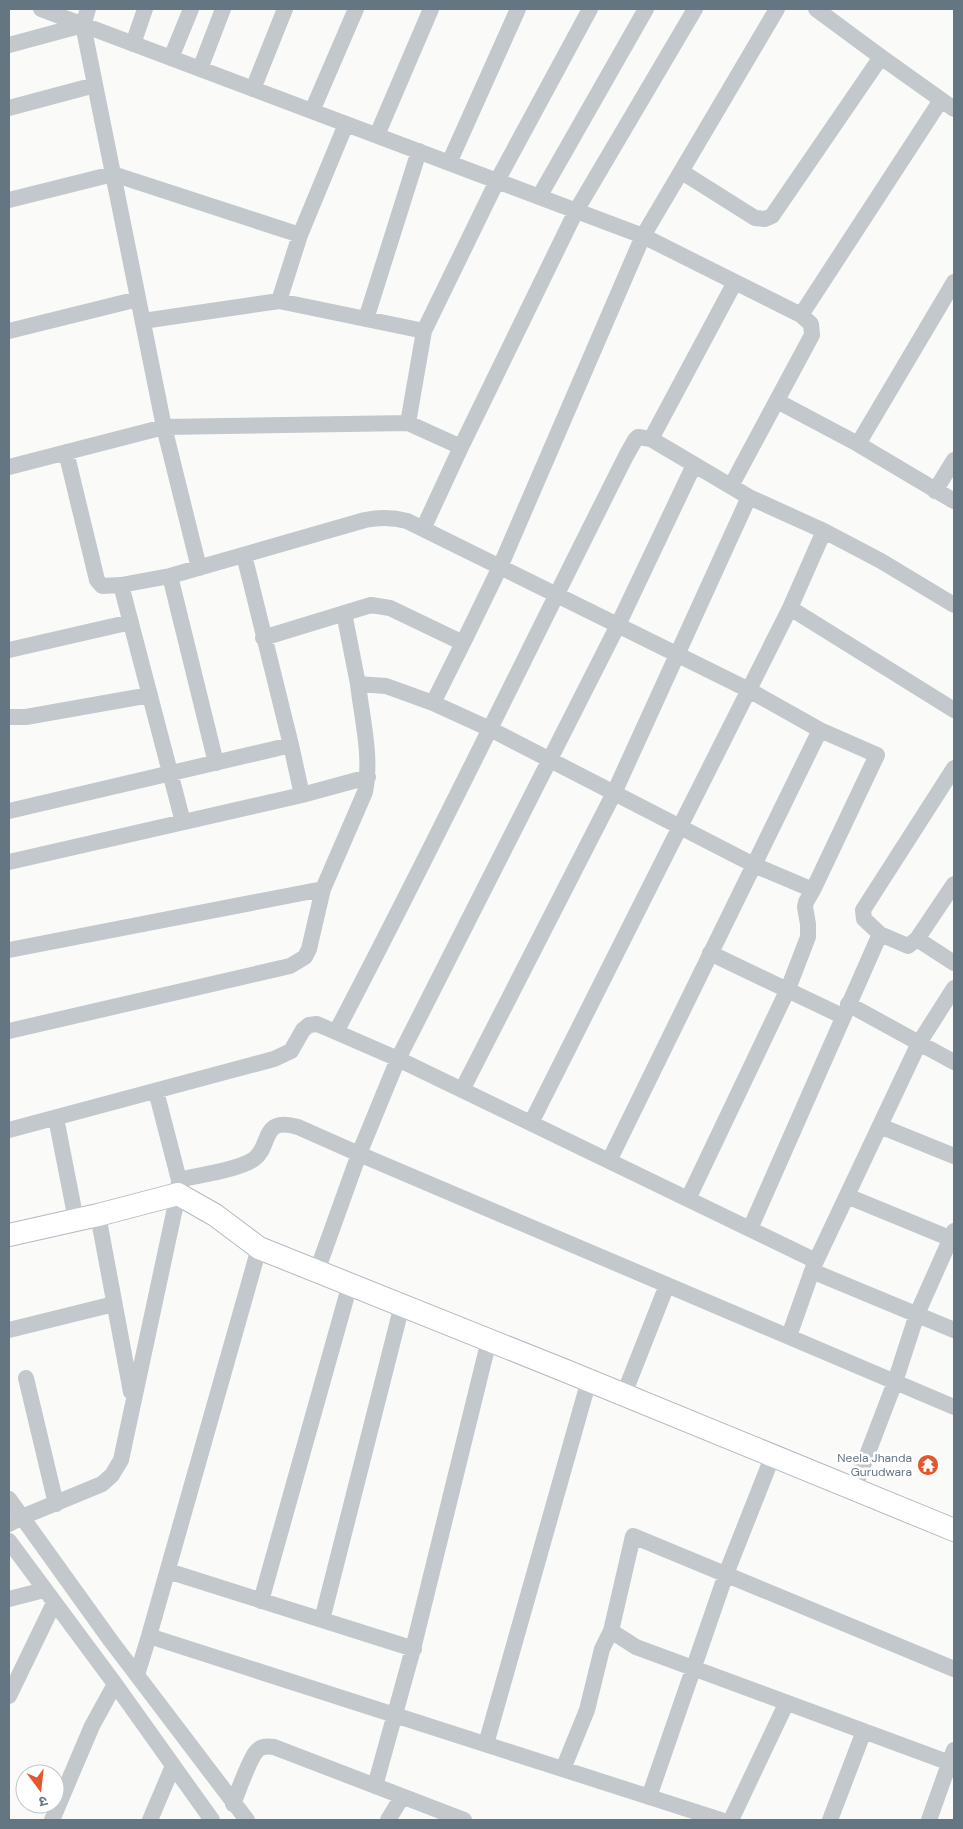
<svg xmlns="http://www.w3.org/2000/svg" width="963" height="1829" font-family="'DM Sans','Noto Sans Devanagari',sans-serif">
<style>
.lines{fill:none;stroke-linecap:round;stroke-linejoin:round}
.secondary-casing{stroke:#b3babf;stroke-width:24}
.street{stroke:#c3c8cc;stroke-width:16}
.secondary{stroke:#fff;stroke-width:22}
.labels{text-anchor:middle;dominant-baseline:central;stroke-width:5;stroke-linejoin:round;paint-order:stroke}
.poi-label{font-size:12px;fill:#657683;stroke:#fff;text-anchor:end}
</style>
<rect width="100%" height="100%" fill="#fafaf8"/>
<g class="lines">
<g class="secondary-casing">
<path id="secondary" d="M9,1235L98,1215L178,1194L215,1215L259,1248L566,1371L954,1530"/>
</g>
<path class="street" d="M41,9L643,236L801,315L941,100
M88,9L83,25L164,427L199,568
M816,9L881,57L954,109
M133,44L145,9
M9,45L83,25
M171,58L191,9
M200,69L223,9
M253,89L285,9
M9,108L95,85
M312,111L356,9
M377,135L431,9
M449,163L518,9
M682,172L755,218L765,219L772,216L881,57
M539,197L646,9
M9,200L113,174L300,235
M735,282L651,439L638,437L635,440L626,456C529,648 436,842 336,1032L398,1059L816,1261L919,1043L954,1062
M954,282L858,444L954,501
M279,301L300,235L346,124
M366,319L419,151
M143,321L279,301L424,331
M9,331L138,299
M777,401L858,444
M408,423L424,331L497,181L590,9
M651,439L749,497L824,531L881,561L954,605
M66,452L97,580L102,586L121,585L183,822
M9,467L164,427L408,423L461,447L576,211L695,9
M731,486L812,335L811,324L801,315
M935,491L954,460
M423,529L461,447
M170,576L216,763
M121,585L170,576L365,520C380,517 392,517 407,521L749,690L820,730L609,1161
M790,608L954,710
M344,613L358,684L386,686L433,703L490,729L754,865L813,890
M263,638L371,605L390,608L463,643L500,567L643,236L777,9
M9,650L131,622
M433,703L463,643
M9,717H26L150,695
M291,745L302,795
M9,811L291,745L244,555
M9,862L302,795L368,777
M954,884L917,939L954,963
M880,934L864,919L863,910L954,768
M9,950L323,889
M710,953L842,1016
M848,1004L919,1043L954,988
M9,1031L290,966L305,957L309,949L323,889L365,792C372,757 362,719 358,684
M462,1090L614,793L749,497
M56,1118L76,1220
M531,1123L790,608L824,531
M880,1126L954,1156
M9,1130L274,1059L291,1051L303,1030L309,1025L317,1024L336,1032
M179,1180C199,1175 238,1170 254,1159C272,1146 260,1116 298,1127L359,1154L954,1407
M847,1196L954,1240
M688,1199L788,989L808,937V924L805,907L806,902L813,890L877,755L820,730
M98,1215L131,1392
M750,1229L880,934L908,946L917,939
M816,1261L812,1271L954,1330
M317,1271L359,1154L398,1059L618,625L694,465
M9,1330L114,1304
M789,1336L812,1271
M26,1378L56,1504
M624,1394L667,1285
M854,1489L895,1382L917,1314L954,1231
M9,1499L111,1641L247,1820
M9,1524L22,1517L102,1484L112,1475L121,1460L178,1194L179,1180L156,1091
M9,1541L115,1684L212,1820
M168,1571L414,1649
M9,1599L44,1590
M261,1601L350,1284
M322,1620L402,1305
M611,1631L636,1647L950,1763
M149,1636L721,1820
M137,1675L149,1636L259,1248
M9,1696L54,1603
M486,1744L589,1380
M563,1769L587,1710L602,1649L611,1631L633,1536L954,1669
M375,1786L413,1649L489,1340
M649,1797L726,1574L773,1455
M233,1804C238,1792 249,1760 256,1752C260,1746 267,1746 274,1747L464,1820
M52,1820L92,1726L115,1684
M150,1820L173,1766
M388,1820L402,1797
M731,1820L786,1704
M830,1820L864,1731
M929,1820L954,1750"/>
<use href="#secondary" class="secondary"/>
</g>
<defs>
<g id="temple-disc" transform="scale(1.125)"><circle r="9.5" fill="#e4572e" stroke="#fff"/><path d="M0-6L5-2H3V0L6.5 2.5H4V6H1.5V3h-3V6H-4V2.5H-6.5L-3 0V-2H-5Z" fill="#fff"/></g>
</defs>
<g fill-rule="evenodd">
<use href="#temple-disc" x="928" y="1465"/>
</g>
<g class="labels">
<g class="poi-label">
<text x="912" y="1458">Neela Jhanda<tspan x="912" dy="14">Gurudwara</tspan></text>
</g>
</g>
<rect width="963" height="1829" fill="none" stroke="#657683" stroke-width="20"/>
<g transform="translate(40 1789) rotate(165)"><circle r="24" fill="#ffffff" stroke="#c1c8cd"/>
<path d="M0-4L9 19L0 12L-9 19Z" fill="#e4572e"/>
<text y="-8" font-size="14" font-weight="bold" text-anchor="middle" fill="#657683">उ</text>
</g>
</svg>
